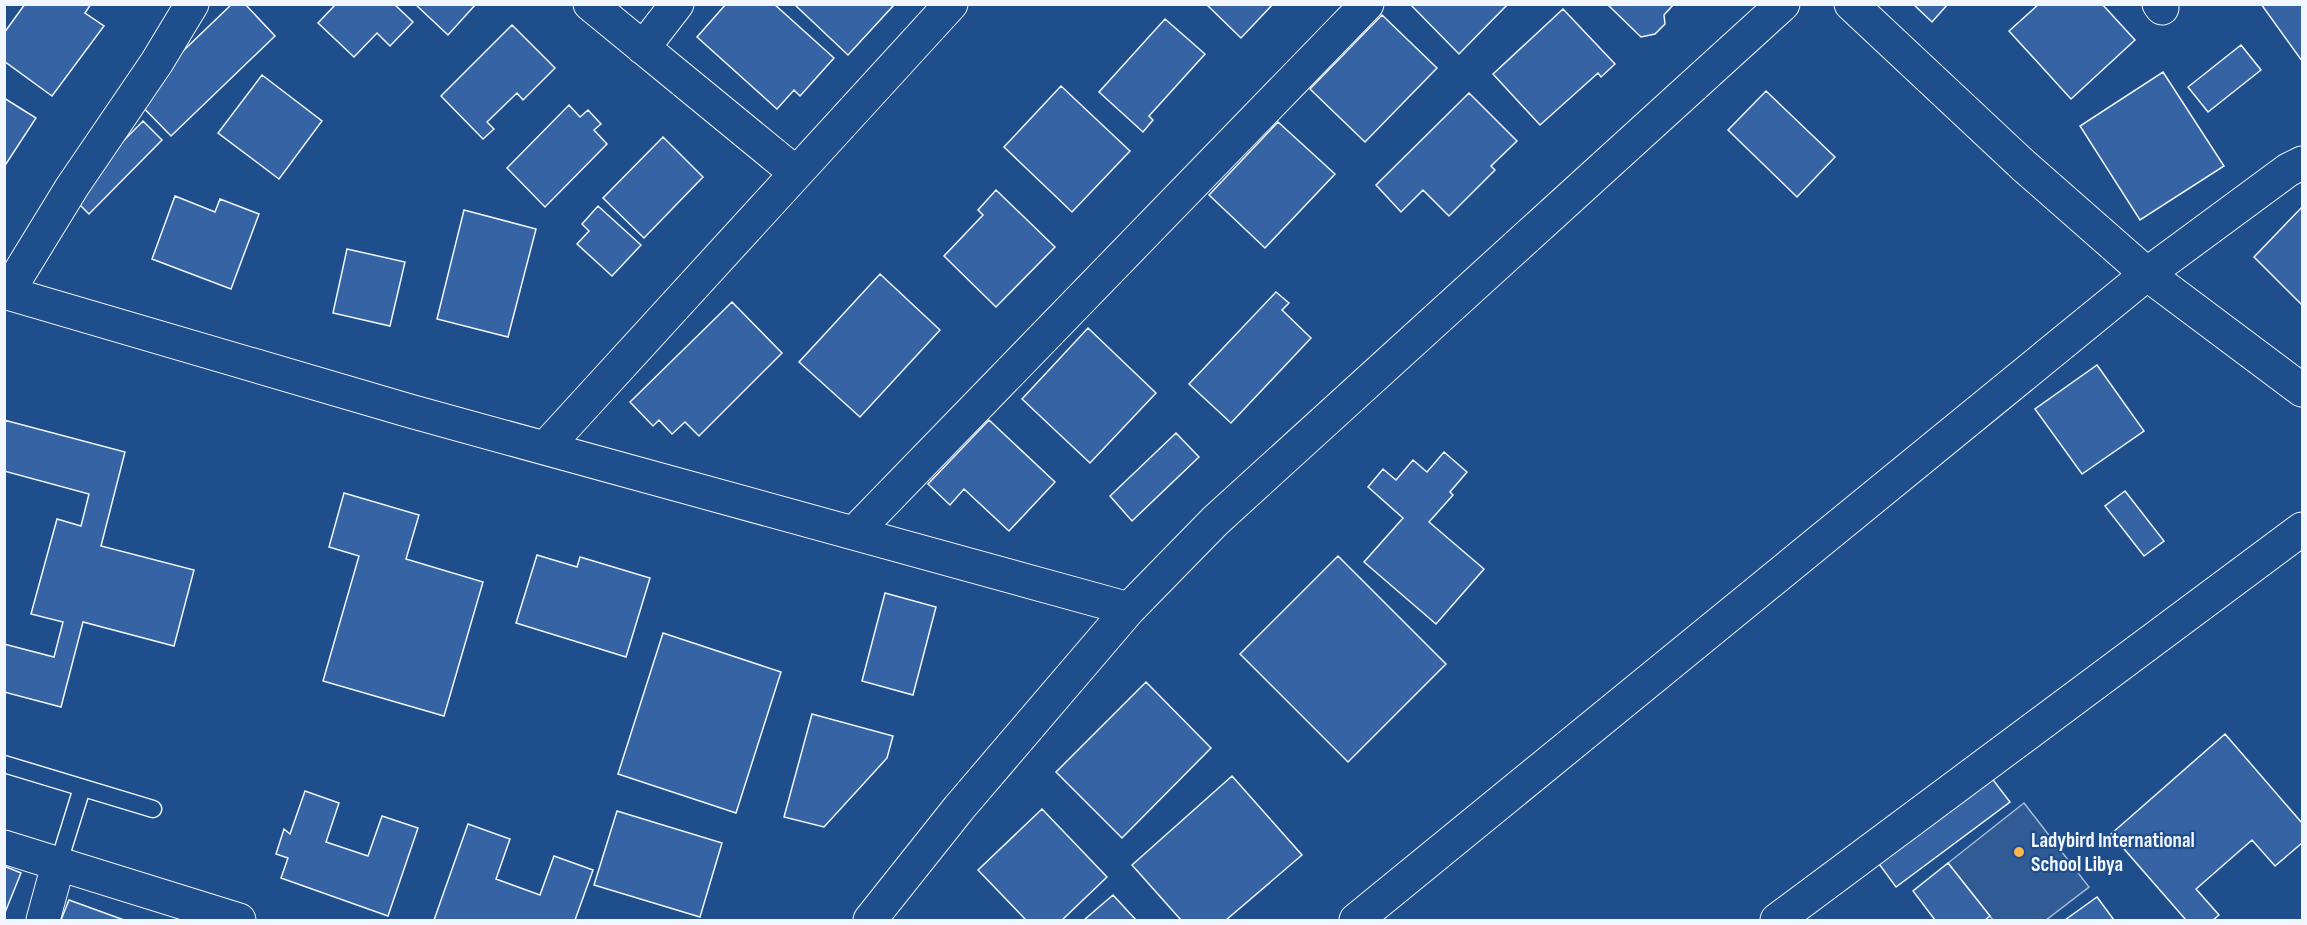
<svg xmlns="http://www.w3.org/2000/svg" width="2307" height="925" font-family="'Sofia Sans Condensed',sans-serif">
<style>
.built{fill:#305b95;stroke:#a8bbd7;stroke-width:1.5}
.building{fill:#3563a3;stroke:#f2f6ff;stroke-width:1.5}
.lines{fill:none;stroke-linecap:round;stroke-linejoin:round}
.lane-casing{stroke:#f2f6ff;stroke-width:19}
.street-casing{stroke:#f2f6ff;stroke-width:35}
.lane{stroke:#1f4e8c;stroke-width:16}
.street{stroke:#1f4e8c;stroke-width:33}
.poi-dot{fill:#ffb74d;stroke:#1f4e8c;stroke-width:2}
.labels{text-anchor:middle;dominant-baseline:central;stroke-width:4.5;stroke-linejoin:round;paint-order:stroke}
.poi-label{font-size:21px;font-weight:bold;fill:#f2f6ff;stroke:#1f4e8c;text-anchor:start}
</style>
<rect width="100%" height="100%" fill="#1f4e8c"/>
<path class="built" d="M2024,803L2089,887L2046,920H1993L1948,863Z"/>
<path class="building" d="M25,4H91L85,13L104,26L52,96L4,61V33Z
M232,4H245L275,36L171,136L134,98Z
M336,4H394L413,22L390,46L377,33L354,57L318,23Z
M415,4H476L448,35Z
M726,4H774L834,58L800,96L794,90L777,109L697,37Z
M794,4H892L893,6L848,55Z
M1206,4H1273L1241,38Z
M1410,4H1508L1459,54Z
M1607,4H1674L1664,15L1665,24L1655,34L1641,37Z
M1913,4H1948L1932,22Z
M2039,4H2102L2135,40L2071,99L2009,31Z
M2261,4H2302V61Z
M1563,9L1615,64L1601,77L1598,73L1540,125L1493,74Z
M1382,15L1437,68L1365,142L1310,89Z
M1165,19L1205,54L1149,116L1153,120L1143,132L1099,92Z
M512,25L555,68L523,100L517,93L487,122L494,129L483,139L441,96Z
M2241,45L2261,70L2208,112L2188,87Z
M2163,72L2224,166L2140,220L2080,126Z
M262,75L322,121L279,179L218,133Z
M1061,86L1130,151L1072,212L1004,147Z
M1766,91L1835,157L1797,197L1728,130Z
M1469,93L1517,141L1491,166L1495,170L1449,216L1423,190L1401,212L1376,185Z
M4,98L36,118L4,167Z
M569,105L580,117L588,110L601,124L594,130L607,144L545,207L507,168Z
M143,121L162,140L89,214L70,195Z
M1278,122L1335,174L1265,248L1209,195Z
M663,137L703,177L644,238L603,198Z
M996,190L1055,247L996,307L944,256L983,215L978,210Z
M175,196L215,212L220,199L259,214L231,289L152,259Z
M598,206L641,245L612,276L577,244L589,231L582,224Z
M2302,207V305L2254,257Z
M464,210L536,229L508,337L437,319Z
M347,249L405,262L390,326L333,313Z
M880,274L940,330L860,417L799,362Z
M1276,292L1289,303L1282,310L1311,338L1231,423L1189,384Z
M732,302L782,353L699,436L685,422L672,434L659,420L653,426L630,402Z
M1088,328L1156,393L1090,463L1022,399Z
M2097,365L2144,431L2082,474L2035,409Z
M4,420L125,452L101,546L194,570L174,646L83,622L61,707L4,692V644L54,657L63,622L31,614L57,519L81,526L89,494L4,471Z
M989,420L1055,482L1009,531L964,489L950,505L928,484Z
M1176,433L1199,457L1132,521L1110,496Z
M1444,452L1467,472L1450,492L1453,495L1429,522L1484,569L1436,624L1364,562L1403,518L1368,487L1383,469L1396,480L1413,460L1427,472Z
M2125,491L2164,541L2144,556L2105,506Z
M344,493L419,515L406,559L483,582L444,716L323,681L359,556L329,547Z
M537,555L577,567L580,557L650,578L626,657L516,623Z
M1338,556L1446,664L1348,762L1240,654Z
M885,593L936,607L913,695L862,681Z
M663,633L781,672L736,813L618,774Z
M1146,682L1211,748L1122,838L1056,772Z
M812,714L893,736L887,758L824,827L784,817Z
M2225,734L2302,823V843L2275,866L2252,840L2196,889L2219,915L2213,920H2186L2111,834Z
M1984,768L2010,802L1896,887L1871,853Z
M1232,776L1302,855L1226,920H1181L1132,865Z
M305,791L339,803L326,842L368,856L382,816L418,828L388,916L281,878L288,858L276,854L284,829L290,834Z
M1042,809L1107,877L1062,920H1026L978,870Z
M617,811L722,843L700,917L594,885Z
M468,824L510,839L496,879L540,895L554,856L593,870L575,920H434Z
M1948,863L1990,916L1985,920H1935L1913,891Z
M4,866L21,873L4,915Z
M1113,895L1136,920H1084Z
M2097,897L2114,920H2065Z
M69,900L124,920H61Z"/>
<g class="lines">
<g class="lane-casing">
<path id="lane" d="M4,764L153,809
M58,865L82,788"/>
</g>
<g class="street-casing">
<path id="street" d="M590,4L796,173
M1851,4L2024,166L2147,274L2302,390
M2159,4L2162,8
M643,48L677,4
M4,292L410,411L1129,609
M7,293L72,187L157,62L192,4
M545,448L951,4
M854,533L1367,4
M4,847L239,920
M43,920L58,865
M870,920L959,808L1129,609L1215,521L1783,4
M1356,920L2147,274L2288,170L2302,163
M1777,920L2302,529"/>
</g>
<use href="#lane" class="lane"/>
<use href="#street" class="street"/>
</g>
<circle class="poi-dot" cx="2019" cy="852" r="6"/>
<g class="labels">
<g class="poi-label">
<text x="2031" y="840">Ladybird International<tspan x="2031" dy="24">School Libya</tspan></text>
</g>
</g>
<rect width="2307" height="925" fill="none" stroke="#f2f6ff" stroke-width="12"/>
</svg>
